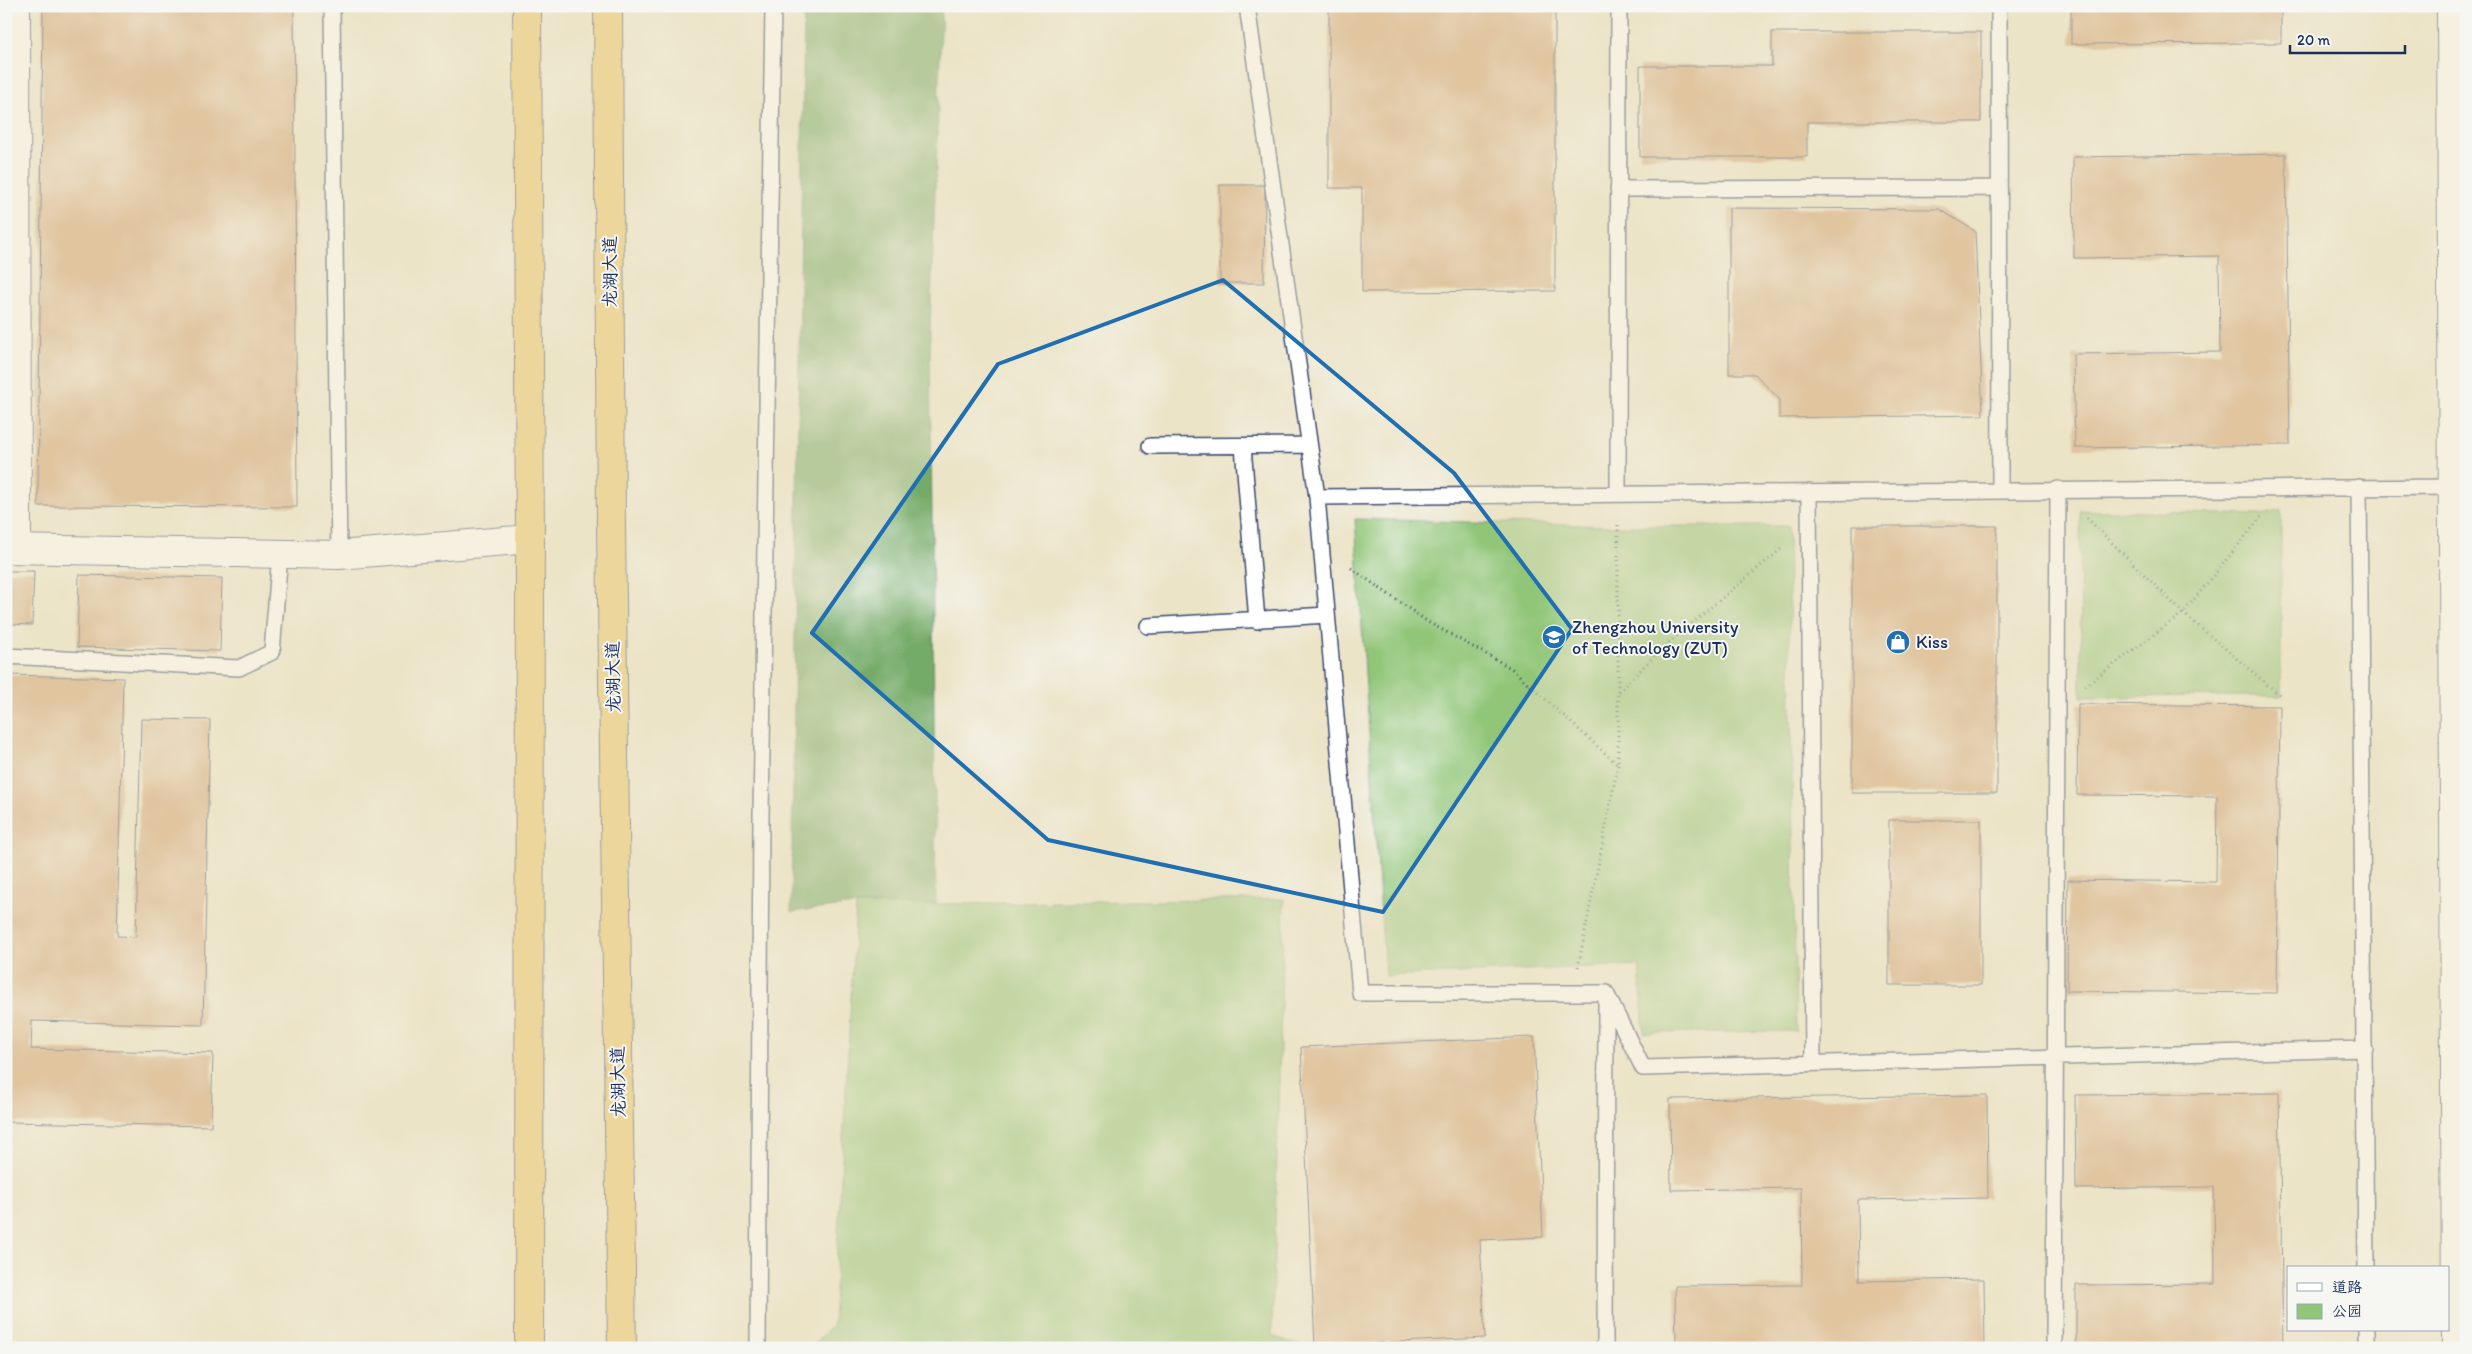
<svg xmlns="http://www.w3.org/2000/svg" width="2472" height="1354" font-family="Itim,'LXGW WenKai TC',sans-serif">
<style>
.green{fill:#91c678;stroke:#567a6b}
.forest{fill:#74ab68;stroke:#486d63}
.building{fill:#d09f70}
.lines{fill:none;stroke-linecap:round;stroke-linejoin:round}
.lane-casing{stroke:#3a4a6e;stroke-width:18}
.street-casing{stroke:#3a4a6e;stroke-width:30}
.highway-casing{stroke:#3a4a6e;stroke-width:30}
.path{stroke:#3a4a6e;stroke-width:3;stroke-dasharray:1 4;stroke-linecap:butt}
.lane{stroke:#fff;stroke-width:15}
.street{stroke:#fff;stroke-width:28}
.highway{stroke:#ebc669;stroke-width:28}
.marked{fill:none;stroke:#1f6fb2;stroke-width:4;stroke-linejoin:round}
.labels{text-anchor:middle;dominant-baseline:central;stroke-width:4;stroke-linejoin:round;paint-order:stroke}
.street-label{font-size:18px;fill:#1b2f5e;stroke:#f6f6f2}
.poi-label{font-size:18px;fill:#1b2f5e;stroke:#f6f6f2;text-anchor:start}
</style>
<rect width="100%" height="100%" fill="#f6f6f2"/>
<filter id="ink" filterUnits="userSpaceOnUse"><feTurbulence type="fractalNoise" baseFrequency=".02" numOctaves="2"/><feDisplacementMap in="SourceGraphic" scale="10" xChannelSelector="R" yChannelSelector="G"/><feConvolveMatrix kernelMatrix="1 2 1 2 8 2 1 2 1" color-interpolation-filters="sRGB"/></filter>
<filter id="wash" filterUnits="userSpaceOnUse"><feTurbulence type="fractalNoise" baseFrequency=".0096" numOctaves="4" result="noise"/><feDisplacementMap in="SourceGraphic" scale="20" xChannelSelector="R" yChannelSelector="G"/><feGaussianBlur stdDeviation="1.12" result="paint"/><feColorMatrix in="noise" values="0 0 0 0 0 0 0 0 0 0 0 0 0 0 0 0 0 1.4 0 .05"/><feComposite in="paint" operator="in"/></filter>
<g filter="url(#wash)">
<rect width="100%" height="100%" fill="#ece4c7"/>
<path class="green" d="M2080,510L2262,515L2281,510V696L2081,697Z
M1355,519L1615,526H1788L1796,1031L1644,1033L1639,965L1385,976Z
M1284,899L1272,1336L1310,1348H811L833,1324L856,905Z"/>
<path class="forest" d="M804,6H942L930,331L936,904L856,905L791,912Z"/>
<g id="blocks">
<path class="building" d="M43,6H294L297,507L38,506Z
M1329,6H1555V291L1362,292V188H1329Z
M2071,6H2281V43L2071,44Z
M1772,32H1981V122H1807V157H1640V66H1772Z
M2286,154L2290,445L2075,448L2073,354L2220,352L2219,256L2074,258L2073,157Z
M1220,185H1265L1264,283H1220Z
M1729,208L1939,209L1975,231L1983,415L1779,418V399L1755,374H1729Z
M1852,526H1997V793H1852Z
M6,571H34L32,625L6,624Z
M79,575L222,578L220,651L77,647Z
M6,675L123,678L117,936L136,937L141,719L210,720L203,1025L32,1021L31,1049L213,1053L211,1126L6,1122Z
M2078,704L2280,706L2277,993L2067,991L2068,880L2216,882L2217,796L2077,795Z
M1889,820H1981V985H1889Z
M1534,1037L1543,1237L1480,1240L1485,1338L1315,1346L1301,1047Z
M2279,1093L2283,1348H2076V1285L2215,1284L2214,1187L2076,1189L2075,1095Z
M1987,1095L1988,1198L1858,1200L1859,1281L1984,1279L1985,1348H1676L1675,1286L1802,1285L1801,1188L1671,1190L1670,1099Z"/>
</g>
</g>
<g filter="url(#ink)">
<use href="#blocks" fill-opacity="0" stroke="#3a4a6e" stroke-width="1"/>
<g class="lines">
<g class="lane-casing">
<path id="lane" d="M332,6L339,555
M1247,6L1317,497L1360,993H1606L1643,1068L2365,1049
M1999,6L2000,490
M1618,189L1999,188
M1150,446L1309,445
M1243,446L1257,621
M2359,487L2366,1268
M1809,492L1813,1063
M1618,494L1619,6
M1317,497L2453,487
M1148,626L1327,615
M6,656L239,668L272,652L280,554
M2367,1330V1348
M758,1348L761,816L773,6
M1605,1348L1606,997
M2054,1348L2058,489"/>
</g>
<g class="street-casing">
<path id="street" d="M16,6L17,549
M2451,6L2456,1348
M6,549L339,555L530,539"/>
</g>
<g class="highway-casing">
<path id="highway" d="M527,6L530,539L529,1348
M608,6L611,527L622,1348"/>
</g>
<path class="path" d="M2087,518L2183,613L2281,696
M1351,568L1428,622L1511,668L1618,765
M2085,686L2183,613L2261,517
M1619,692L1661,649L1781,549
M1578,967L1618,765V522"/>
<use href="#lane" class="lane"/>
<use href="#street" class="street"/>
<use href="#highway" class="highway"/>
</g>
</g>
<path d="M0 0H2472V1354H0ZM1223,280L1454,473L1572,629L1383,912L1048,840L812,633L998,364Z" fill="#ece4c7" fill-opacity=".55" fill-rule="evenodd"/>
<path class="marked" d="M1223,280L1454,473L1572,629L1383,912L1048,840L812,633L998,364Z"/>
<defs>
<g id="university-disc" transform="scale(1.25)"><circle r="9.5" fill="#1f6fb2" stroke="#f6f6f2"/><path d="M0-5L7-2L0 1L-7-2ZM-4 1L0 2.5L4 1V4Q0 6-4 4Z" fill="#fff"/></g>
<g id="shop-disc" transform="scale(1.25)"><circle r="9.5" fill="#1f6fb2" stroke="#f6f6f2"/><path d="M-5-2.5h2.3a2.7 3.5 0 0 1 5.4 0H5L5.5 6h-11ZM-1.5-2.5h3a1.5 2.3 0 0 0-3 0Z" fill="#fff"/></g>
</defs>
<g fill-rule="evenodd">
<use href="#university-disc" x="1554" y="637"/>
<use href="#shop-disc" x="1898" y="642"/>
</g>
<g class="labels">
<g class="street-label">
<text transform="translate(610 272) rotate(-90)">龙湖大道</text>
<text transform="translate(613 677) rotate(-91)">龙湖大道</text>
<text transform="translate(618 1082) rotate(-91)">龙湖大道</text>
</g>
<g class="poi-label">
<text x="1572" y="627">Zhengzhou University<tspan x="1572" dy="21">of Technology (ZUT)</tspan></text>
<text x="1916" y="642">Kiss</text>
</g>
</g>
<rect width="2472" height="1354" fill="none" stroke="#f6f6f2" stroke-width="25"/>
<rect x="2287" y="1266" width="162" height="65" fill="#f6f6f2" stroke="#9ea6b7"/>
<rect x="2297" y="1283" width="25" height="8" fill="#ffffff" stroke="#9ea6b7"/>
<text x="2332" y="1292" font-size="15" fill="#1b2f5e">道路</text>
<rect x="2297" y="1304" width="25" height="15" fill="#91c678" stroke="#9ea6b7"/>
<text x="2332" y="1316" font-size="15" fill="#1b2f5e">公园</text>
<path d="M2290 45v8h115v-8" fill="none" stroke="#1b2f5e" stroke-width="2.5"/>
<text x="2297" y="45" font-size="15" fill="#1b2f5e" stroke="#f6f6f2" stroke-width="4" paint-order="stroke">20 m</text>
</svg>
